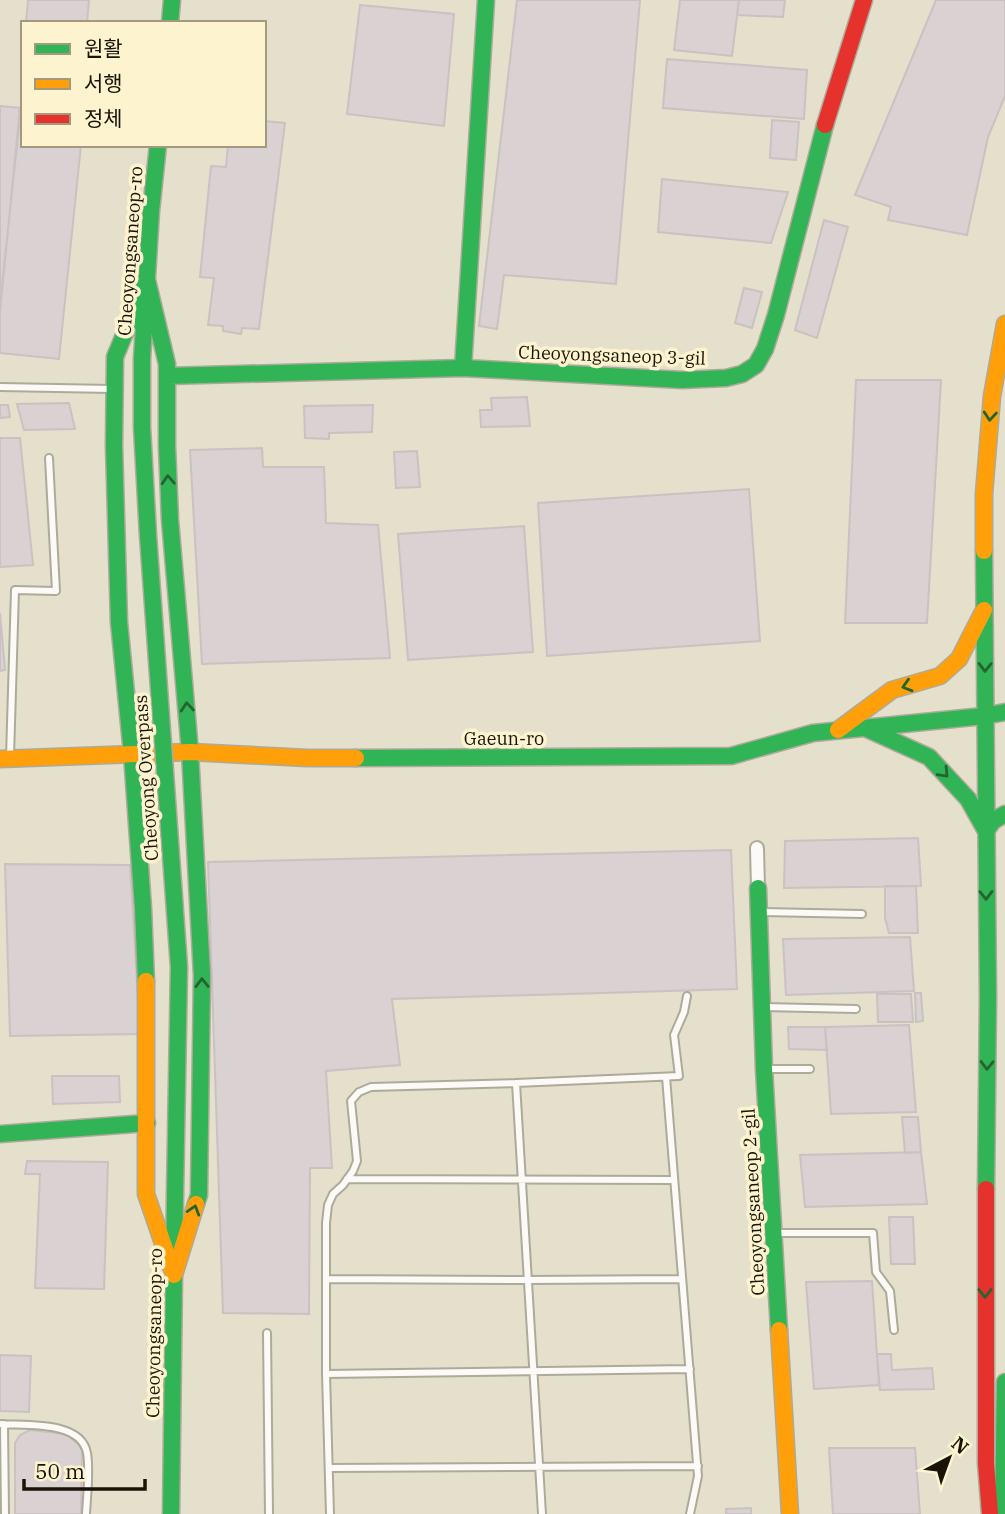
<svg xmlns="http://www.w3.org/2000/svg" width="1005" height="1514" font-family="'IBM Plex Serif','Noto Sans KR',serif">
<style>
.building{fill:#d9d1d2;stroke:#c8c3c0;stroke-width:2}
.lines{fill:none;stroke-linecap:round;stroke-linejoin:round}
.lane-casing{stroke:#adaa9a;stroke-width:10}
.street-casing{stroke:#adaa9a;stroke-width:16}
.fast-casing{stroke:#adaa9a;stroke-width:19}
.slow-casing{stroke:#adaa9a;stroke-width:19}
.jam-casing{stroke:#adaa9a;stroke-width:19}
.lane{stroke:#fbfaf7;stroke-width:6}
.street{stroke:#fbfaf7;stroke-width:12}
.fast{stroke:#30b455;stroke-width:16}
.slow{stroke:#ff9f0a;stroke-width:16}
.jam{stroke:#e5322d;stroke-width:16}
.fast-bridge-casing{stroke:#adaa9a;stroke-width:19;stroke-linecap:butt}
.fast-bridge{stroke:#30b455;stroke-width:16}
.oneway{stroke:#24642e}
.labels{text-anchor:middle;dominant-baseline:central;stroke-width:7;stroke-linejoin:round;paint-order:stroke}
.street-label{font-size:18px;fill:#181507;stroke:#fdf3ce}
</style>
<rect width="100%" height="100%" fill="#e4e0cc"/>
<path class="building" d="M28,0H89L87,23H26Z
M517,0H640L616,284L504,275L497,329L479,326Z
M680,0H739L732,56L674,50Z
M739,0H785L783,17L737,15Z
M936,0H1005V96L988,137L967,235L888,220L891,207L855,195Z
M360,5L454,14L444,126L347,114Z
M667,59L807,70L804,119L663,108Z
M0,106L21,108L0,304Z
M20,108H23V145H81L59,359L0,353V311Z
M772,120L799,122L796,160L770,158Z
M264,121L285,123L259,329L242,328L241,334L223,331V326L208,325L214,278L200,277L211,166L226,167L228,145H264Z
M662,179L788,192L771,243L658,232Z
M824,220L848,227L817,338L795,330Z
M744,288L762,292L752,328L735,323Z
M856,380H941L927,623H845Z
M527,397L530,426L481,427L480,410H492L491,398Z
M69,403L75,429L24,430L17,404Z
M0,405H8L10,417L0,418Z
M373,405L372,432L329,433V439L305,438L304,406Z
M0,438H20L33,565L0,567Z
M262,448L263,467H324L326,523L378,525L390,658L202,664L190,450Z
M417,451L420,487L396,488L394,452Z
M749,489L760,641L547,656L538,503Z
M524,526L533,652L408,660L398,534Z
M0,613L5,670L0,671Z
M918,838L921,886L784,888L785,841Z
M731,850L737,989L392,999L400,1065L326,1071L332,1168H310L309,1314L223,1313L208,862Z
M5,864L130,865L140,1034L10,1036Z
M885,886H916L918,933H889L885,918Z
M910,937L914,991L786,995L783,939Z
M915,993H921L923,1021L916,1022Z
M877,994H911L913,1022H878Z
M909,1025L916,1112L831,1114L825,1027Z
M788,1027H825L827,1050L789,1049Z
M52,1076H119L120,1102L53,1104Z
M902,1117H918L921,1152L905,1153Z
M921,1152L927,1204L805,1207L800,1155Z
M27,1161L108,1162L104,1289L35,1288L40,1174H25Z
M889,1217H913L915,1264H891Z
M872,1281L879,1385L814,1389L806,1282Z
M877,1354H891L892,1370L932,1368L934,1389L880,1390Z
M0,1355L31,1356L29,1412L0,1411Z
M30,1430L66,1434L79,1445L82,1451L81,1514H15V1443L20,1435Z
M829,1448H915L920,1514H833Z
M751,1508V1514H726V1509Z"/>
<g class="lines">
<g class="lane-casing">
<path id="lane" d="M0,387L113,389
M10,757L15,590L56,591L49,458
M761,912L862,914
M763,1007L856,1009
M766,1069H810
M666,1077L698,1476L690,1514
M516,1083L542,1514
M347,1179L674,1180
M776,1233H873L876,1272L890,1291L894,1330
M327,1279L528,1280L682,1279
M267,1333L269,1514
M326,1374L690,1369
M0,1424C25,1426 81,1420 87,1453C90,1470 87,1496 86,1514
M4,1424L5,1514
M330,1468L698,1466
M330,1514L326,1374V1223L328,1205L333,1194L343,1185L353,1171L357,1161L351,1101L359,1092L371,1087L516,1083L679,1076L674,1035L684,1012L687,996"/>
</g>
<g class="street-casing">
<path id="street" d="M757,848L758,888"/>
</g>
<g class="fast-casing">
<path id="fast" d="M170,23L172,0
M147,280L167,364V446L170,520L190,752L202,975L199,1195L196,1204
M142,359L151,211L158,145
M463,368L486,0
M167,376L463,368L682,380L726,378L742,374L756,365L765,349L776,315L825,125
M984,551L988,997L986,1189
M865,728L929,757L968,799L986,831L993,821L1005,814
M356,758L731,756L813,733L984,716L1005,712
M758,888L764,1069L779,1330
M146,981L143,908L132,754L119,622L114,445L115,357L147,280
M0,1134L147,1123
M171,1514L175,1195
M1003,1514L1005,1382"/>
</g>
<g class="slow-casing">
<path id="slow" d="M984,551V494L992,396L1005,324
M838,730L892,690L940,676L959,659L984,610
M0,759L190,752L307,758H356
M146,981V1194L174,1275L196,1204
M779,1330L790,1514"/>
</g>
<g class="jam-casing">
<path id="jam" d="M825,125L864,0
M986,1189V1463L990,1514"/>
</g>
<use href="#lane" class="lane"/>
<use href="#street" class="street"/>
<use href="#fast" class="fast"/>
<use href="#slow" class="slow"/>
<use href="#jam" class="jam"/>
<g class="fast-bridge-casing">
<path id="fast-bridge" d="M142,359V427L148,535L179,967L175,1195"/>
</g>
<use href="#fast-bridge" class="fast-bridge"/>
</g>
<defs><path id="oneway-chevron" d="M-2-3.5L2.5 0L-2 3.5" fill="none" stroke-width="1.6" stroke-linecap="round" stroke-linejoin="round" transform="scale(1.75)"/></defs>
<g class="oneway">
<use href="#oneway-chevron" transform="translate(990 416) rotate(95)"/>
<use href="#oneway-chevron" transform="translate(168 480) rotate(-93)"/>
<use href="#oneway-chevron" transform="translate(985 667) rotate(91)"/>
<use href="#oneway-chevron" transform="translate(907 686) rotate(163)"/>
<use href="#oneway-chevron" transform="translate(187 707) rotate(-95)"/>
<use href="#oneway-chevron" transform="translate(944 773) rotate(47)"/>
<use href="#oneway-chevron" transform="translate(986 895) rotate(89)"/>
<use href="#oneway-chevron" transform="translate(202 983) rotate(-91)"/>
<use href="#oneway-chevron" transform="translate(987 1065) rotate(91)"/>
<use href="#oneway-chevron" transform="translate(194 1210) rotate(-73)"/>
<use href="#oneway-chevron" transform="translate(985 1293) rotate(90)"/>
</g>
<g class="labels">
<g class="street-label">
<text transform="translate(130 251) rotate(-86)">Cheoyongsaneop-ro</text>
<text transform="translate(612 355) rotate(2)">Cheoyongsaneop 3-gil</text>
<text x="504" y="738">Gaeun-ro</text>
<text transform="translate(146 778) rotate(-94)">Cheoyong Overpass</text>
<text transform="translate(753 1202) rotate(-93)">Cheoyongsaneop 2-gil</text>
<text transform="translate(154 1333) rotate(-89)">Cheoyongsaneop-ro</text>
</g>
</g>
<rect x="21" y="21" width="245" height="126" fill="#fdf3ce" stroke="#a19a7e" stroke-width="2"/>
<rect x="35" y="44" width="35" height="10" fill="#30b455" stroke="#a19a7e" stroke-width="2"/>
<text x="84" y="56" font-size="21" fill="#181507">원활</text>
<rect x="35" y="79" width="35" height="10" fill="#ff9f0a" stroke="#a19a7e" stroke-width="2"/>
<text x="84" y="91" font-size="21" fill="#181507">서행</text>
<rect x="35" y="114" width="35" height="10" fill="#e5322d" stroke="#a19a7e" stroke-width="2"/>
<text x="84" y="126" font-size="21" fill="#181507">정체</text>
<g transform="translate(949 1458) rotate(41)" stroke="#fdf3ce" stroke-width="5" paint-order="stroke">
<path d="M0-5L12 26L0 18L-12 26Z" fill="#181507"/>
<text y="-10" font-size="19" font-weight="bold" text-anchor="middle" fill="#181507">N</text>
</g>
<path d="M24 1479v10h121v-10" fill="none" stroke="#181507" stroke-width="3.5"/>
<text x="35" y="1479" font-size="21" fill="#181507" stroke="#fdf3ce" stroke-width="5" paint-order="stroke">50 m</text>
</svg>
